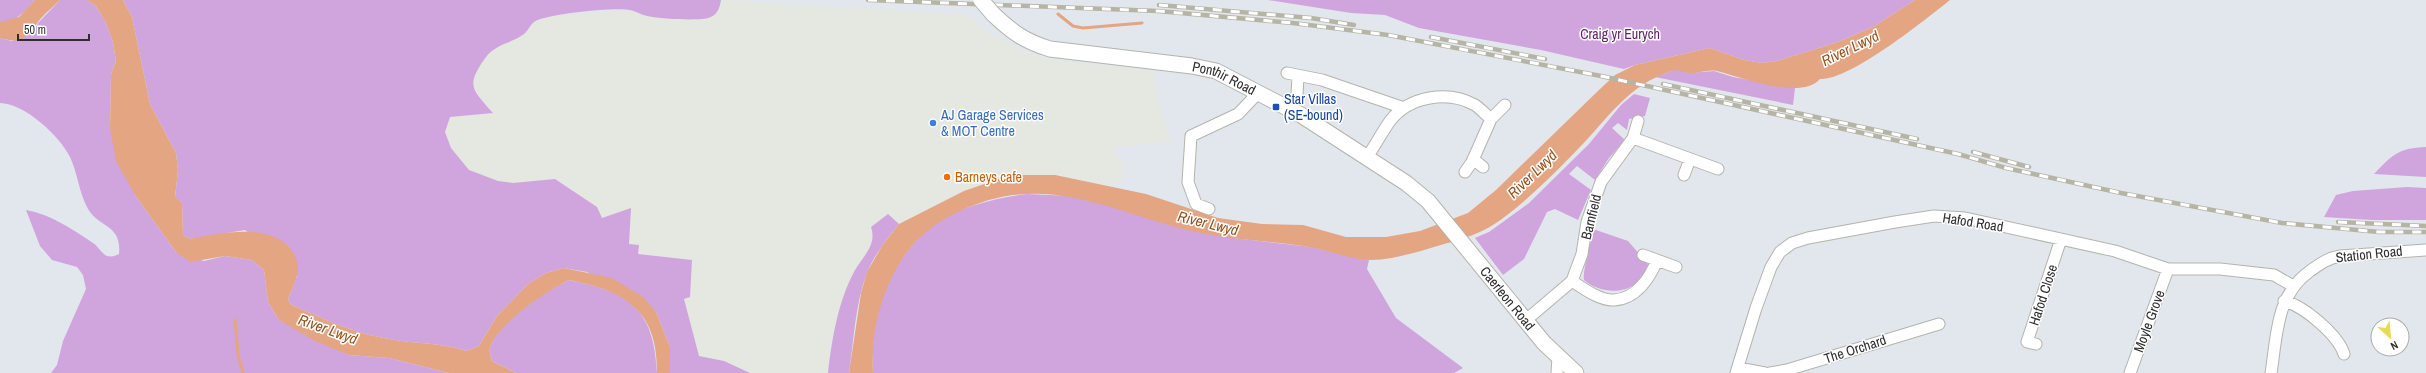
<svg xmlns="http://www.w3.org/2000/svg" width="2426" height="373" font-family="'Archivo Narrow',sans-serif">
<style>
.industrial{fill:#e5e7e1}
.green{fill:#d0a5dd}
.water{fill:#e3a582}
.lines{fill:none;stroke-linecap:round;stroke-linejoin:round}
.stream{stroke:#e3a582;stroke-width:3}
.minor-casing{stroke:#b5b4ab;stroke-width:13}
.secondary-casing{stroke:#b5b4ab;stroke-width:17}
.minor{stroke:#fff;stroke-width:11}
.secondary{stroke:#fff;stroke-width:15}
.rail-casing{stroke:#b6b5a5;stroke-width:4.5}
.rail{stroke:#fff;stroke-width:3;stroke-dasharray:9;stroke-linecap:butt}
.secondary-bridge-casing{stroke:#b5b4ab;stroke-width:17;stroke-linecap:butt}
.secondary-bridge{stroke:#fff;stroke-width:15}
.transit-dot{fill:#1a4fb4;stroke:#fff;stroke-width:1.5}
.shop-dot{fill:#3f7fe0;stroke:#fff;stroke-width:1.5}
.food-dot{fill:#e8710a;stroke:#fff;stroke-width:1.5}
.labels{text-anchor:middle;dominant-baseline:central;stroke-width:3;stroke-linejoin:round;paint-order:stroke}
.park-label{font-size:14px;fill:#5d2465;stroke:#fff}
.street-label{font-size:14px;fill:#2e2e2e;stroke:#fff}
.transit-label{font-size:14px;fill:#164399;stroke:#fff;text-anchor:start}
.shop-label{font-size:14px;fill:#366cbe;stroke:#fff;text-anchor:start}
.food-label{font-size:14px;fill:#c56008;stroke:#fff;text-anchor:start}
.water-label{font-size:15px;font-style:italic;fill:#93511d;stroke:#fff}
</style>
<rect width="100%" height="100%" fill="#e2e6ed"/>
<path class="industrial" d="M722,0L968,15L991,35L1027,53L1047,59L1153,71L1166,130L1172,141L1115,148L1116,155L1122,161L1124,178L1110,185L1055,175H1010L941,201L899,224L888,214L874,236L870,248L855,271L836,322L828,373H750L724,361L699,356L684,298L602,218L564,186L555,179L513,183L484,177L469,170L462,163L451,148L445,132L450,117L493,113L474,91L472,85L477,68L489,53L501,44L525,34L535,22L551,16L629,10L648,16L703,19L714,16L719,10Z"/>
<path class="green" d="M0,0H35C26,10 15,24 0,22Z
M60,0H87L96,6L106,23L113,42L116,61L111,74L110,128L135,195L176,252L204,261L225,256L252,260L264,270L268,302L279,320L349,355L389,358L449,373H51L57,365L63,341L86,289L83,275L77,267L52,260L40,246L26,210C50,214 74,230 93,243C98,246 102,254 107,256C112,257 115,256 119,254C122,224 99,228 88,209C79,193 78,174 70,157C60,136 24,103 0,103V38L12,41L34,31L38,23Z
M123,0H721C719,12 715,18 702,19C688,20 661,19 647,16C641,15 636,11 630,10C617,7 544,14 534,22C530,25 528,31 524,34C512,43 496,44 486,57C465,86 472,89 493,113L450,117L445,132L451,148L469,170L498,181L513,183L555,179L597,207L602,218L631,208L629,244L639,245L638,254L692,260L690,297L684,299L699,356L724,361L750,373H670V347L656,312L587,272L564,268L546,273L528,284L497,316L479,346L467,351C441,342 408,344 379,337C348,331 319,317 290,304L288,299L297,276L245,230L190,239L183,235L182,203L175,198L178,170L176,153L150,104L132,17Z
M1268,0H1915L1873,27L1838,42L1777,61L1762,63L1744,60L1710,48L1635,65L1624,69L1541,50L1419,28L1385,15L1351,13Z
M1677,69L1689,73L1714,71L1733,77L1795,88L1793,105L1655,77Z
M1634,94L1650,98L1645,116L1629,119L1627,130L1618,123L1612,128L1625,140L1609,158L1595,180L1577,166L1569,174L1591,190L1578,220L1555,209L1547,212L1524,259L1503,275L1475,238L1489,232L1529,203L1589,144L1621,105Z
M2426,147V177L2374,174C2393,154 2399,148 2426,147Z
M2407,187L2426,188V220H2371L2324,217L2336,195L2353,191Z
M1027,194L1072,196L1234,238L1311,247L1369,260L1367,269L1396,318L1463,368L1454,373H873C870,324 884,273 919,238C924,233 929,227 935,223C963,206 995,198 1027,194Z
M888,214L899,224C887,239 874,255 867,273C855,304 854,340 849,373H828C832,339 838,301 855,270C864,255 877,245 871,227Z
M1593,229L1628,241L1648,264C1642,294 1605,298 1584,280C1582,272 1592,240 1593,229Z
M569,280C629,292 654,308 657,373H516L492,361C491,357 489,352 490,348C496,324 547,290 569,280Z"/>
<path class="water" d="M35,0H60C53,7 44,14 38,22C26,39 21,44 0,38V22L19,17Z
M87,0H123L132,17L150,104L176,153L178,170L175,197L182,203L183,235L190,239C221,233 283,219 297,261C301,273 292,288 288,299L290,304C319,317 348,331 379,337C409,344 440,342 467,351L479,346L497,316L528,284L546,273L564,268L612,278L643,297L656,312L670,347V373H657C658,310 625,291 569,280C548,290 496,325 490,348C489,352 491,357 492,361L516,373H449L389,358L349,355L315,341L279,320L268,302L264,270L252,260L225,256L190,262L176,252L135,195L116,161L110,128L111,74L116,61L113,42L106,23L96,6Z
M1915,0H1950C1925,20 1849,81 1820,79C1801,101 1741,77 1717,71C1707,69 1698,74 1688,73C1681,72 1679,69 1672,71C1627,85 1608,119 1577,150C1555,173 1514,214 1486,229C1467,239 1442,244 1421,251C1405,255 1388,260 1371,260C1350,260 1330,250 1309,247C1272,241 1233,240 1196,232C1111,213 1047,169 958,212C933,224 914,239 899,264C879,298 871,334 873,373H849L861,293L867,272L882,246L899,224L964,191L1010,175H1055L1146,194L1218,218L1262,224L1303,225L1346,237H1386L1420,231L1468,213L1496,190L1600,89L1615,75L1635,65L1710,48L1744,60L1762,63L1777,61L1838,42L1873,27Z"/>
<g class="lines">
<path class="stream" d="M1058,14L1073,26L1083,28L1142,23
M235,320L238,355L243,373"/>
<g class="minor-casing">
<path id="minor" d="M1287,73L1322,80L1404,108
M1297,94L1298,77
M1491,119L1505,105
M1633,138L1638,121
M1367,157C1375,146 1382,132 1390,121C1409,96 1448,90 1475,105C1481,109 1486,115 1491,119L1472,162L1465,172
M1473,159L1483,167
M1684,175L1690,159
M1209,209L1196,204L1188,182L1191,136L1238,114L1259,92
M1643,255L1676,267
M1572,281C1583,288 1600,301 1614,300C1636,299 1650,278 1657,260
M2284,301C2304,306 2338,335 2344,354
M1526,320L1572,281L1582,254L1587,222L1601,182L1633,138L1718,169
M2036,344L2027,342L2061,239
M1738,368L1765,373
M1557,373L1558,357
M1736,373L1756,308L1771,267L1780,252L1792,243L1808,238L1895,222L1934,216L1965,218L2115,251L2168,269H2220L2274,275L2293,286
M1770,373L1787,370L1939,324
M2130,373L2168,269
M2271,373C2277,335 2276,295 2310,271C2320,264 2328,258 2340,256L2426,250"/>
</g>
<g class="secondary-casing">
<g id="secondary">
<path id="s1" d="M993,14C1012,32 1024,41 1050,49L1192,66L1216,71L1301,115L1406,183L1428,201L1544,343L1576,373"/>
</g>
</g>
<use href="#minor" class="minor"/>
<use href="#secondary" class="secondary"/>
<g class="rail-casing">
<path id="rail" d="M868,0L1158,11L1293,23L1388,35L1601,76L1958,154L2006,168L2121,193L2282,223L2379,232H2426
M1159,5L1311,18L1354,25
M1431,37L1545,59
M1663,84L1917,139
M1973,152L2029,167
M2338,222L2426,226"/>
</g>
<use href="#rail" class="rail"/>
<g class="secondary-bridge-casing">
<path id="secondary-bridge" d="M981,0L993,14"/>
</g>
<use href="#secondary-bridge" class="secondary-bridge"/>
</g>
<rect class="transit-dot" x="1272" y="103" width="8" height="8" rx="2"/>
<circle class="shop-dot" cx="933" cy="123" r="4"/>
<circle class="food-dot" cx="947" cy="177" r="4"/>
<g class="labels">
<g class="park-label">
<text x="1620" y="34">Craig yr Eurych</text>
</g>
<g class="street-label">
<text stroke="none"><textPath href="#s1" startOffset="245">Ponthir Road</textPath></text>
<text transform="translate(1591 217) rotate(-76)">Barnfield</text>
<text transform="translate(1973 222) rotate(9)">Hafod Road</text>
<text transform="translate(2369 254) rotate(-6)">Station Road</text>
<text transform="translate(2043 295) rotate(-72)">Hafod Close</text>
<text stroke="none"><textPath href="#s1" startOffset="610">Caerleon Road</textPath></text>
<text transform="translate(2149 321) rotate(-70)">Moyle Grove</text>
<text transform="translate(1855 349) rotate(-18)">The Orchard</text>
</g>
<g class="transit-label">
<text x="1284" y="99">Star Villas<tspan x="1284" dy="16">(SE-bound)</tspan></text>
</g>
<g class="shop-label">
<text x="941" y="115">AJ Garage Services<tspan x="941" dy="16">&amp; MOT Centre</tspan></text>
</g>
<g class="food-label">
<text x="955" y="177">Barneys cafe</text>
</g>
<g class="water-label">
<text transform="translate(1850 48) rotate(-26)">River Lwyd</text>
<text transform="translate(1532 174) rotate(-44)">River Lwyd</text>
<text transform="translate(1208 223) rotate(14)">River Lwyd</text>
<text transform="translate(328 329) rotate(20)">River Lwyd</text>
</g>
</g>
<g transform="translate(2390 337) rotate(153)"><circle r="19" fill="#ffffff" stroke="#ababab"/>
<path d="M0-3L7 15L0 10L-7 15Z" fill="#e7da55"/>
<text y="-6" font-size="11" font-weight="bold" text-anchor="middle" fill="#2e2e2e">N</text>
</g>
<path d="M18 34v6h71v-6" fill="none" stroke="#2e2e2e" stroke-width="2"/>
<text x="24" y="34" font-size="12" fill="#2e2e2e" stroke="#ffffff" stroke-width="3" paint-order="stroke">50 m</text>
</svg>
